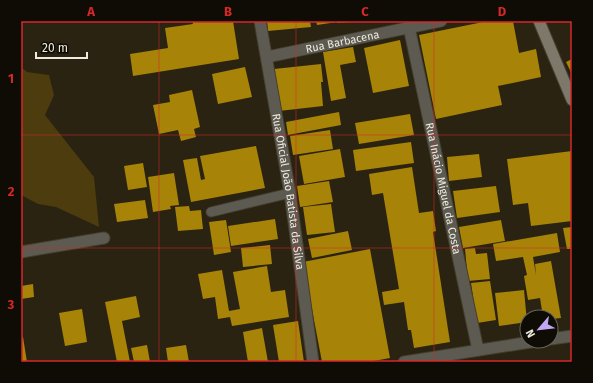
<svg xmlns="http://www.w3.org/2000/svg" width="593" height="383" font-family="'Fira Sans',sans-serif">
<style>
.green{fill:#4c3c0e}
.building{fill:#a78307}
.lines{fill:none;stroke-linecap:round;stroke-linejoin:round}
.service-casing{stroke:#453f2e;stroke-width:11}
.minor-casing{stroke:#453f2e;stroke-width:13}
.tertiary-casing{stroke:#453f2e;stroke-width:13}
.secondary-casing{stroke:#453f2e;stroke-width:13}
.service{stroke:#5d5a51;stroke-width:9}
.minor{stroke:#5d5a51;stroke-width:11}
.tertiary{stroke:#5d5a51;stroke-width:11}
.secondary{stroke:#7e786b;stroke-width:11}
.grid{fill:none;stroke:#d62828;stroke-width:1;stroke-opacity:0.55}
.labels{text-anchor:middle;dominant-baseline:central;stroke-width:4;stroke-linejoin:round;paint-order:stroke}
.street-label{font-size:11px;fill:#eeeadf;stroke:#0f0c05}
.neatline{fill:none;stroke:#d62828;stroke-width:1.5}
.grid-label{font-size:13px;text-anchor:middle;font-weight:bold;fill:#d62828}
</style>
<rect width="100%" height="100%" fill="#2a2311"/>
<path class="green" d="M21,67L27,72L49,75L54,95L45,115L94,177L99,227L56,207L38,204L21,195Z"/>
<path class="building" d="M192,21H233L239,59L133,76L130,54L168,48L165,28L193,24Z
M267,21H310L311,27L268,31Z
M316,21H352V22L337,23V22L317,25Z
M488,21H513L519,53L536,49L541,77L498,86L502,105L436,119L419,35Z
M400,40L409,86L373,93L364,48Z
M353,47L356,62L340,65L346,98L331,101L323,52Z
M572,59V74L566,62Z
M321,64L323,82H321L323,106L279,111L274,69Z
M245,67L252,97L218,104L212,74Z
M192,90L200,127L194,129L196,137L181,141L178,130L159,134L153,105L170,102L169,95Z
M339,112L341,125L288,135L286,122Z
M410,114L414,135L359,144L355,123Z
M330,130L333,149L293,155L290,136Z
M411,142L414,163L356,171L353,150Z
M256,146L265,188L191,202L183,160L197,158L201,180L205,179L200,156Z
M340,149L345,177L304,184L299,156Z
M572,151V221L531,226L528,203L513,205L507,159Z
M479,154L482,177L449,181L447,157Z
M143,163L147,187L128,190L124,166Z
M412,167L419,213L433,211L436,231L433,232L450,342L414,348L411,330H408L404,302L384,305L382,292L399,289L383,193L372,195L369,174Z
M174,173L179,205L170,206L171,209L153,212L148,177Z
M329,181L333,202L300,207L297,186Z
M496,186L500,212L457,218L453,191Z
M145,200L148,218L117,222L114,204Z
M331,204L335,232L307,235L303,207Z
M189,206L190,211L201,210L203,229L178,231L175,207Z
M275,219L278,239L231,246L228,226Z
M226,220L231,252L214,255L209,222Z
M501,220L505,241L463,248L459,227Z
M572,227V249H567L563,228Z
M348,231L352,250L312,258L308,239Z
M557,233L560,252L533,257L536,275L535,264L551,261L561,318L551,319V317H543L540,298L528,300L524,276L527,275L523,257L496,261L493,244Z
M270,245L272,264L243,267L241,248Z
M475,248L476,254L487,253L490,279L468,281L465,249Z
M370,249L390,358L368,362H322L303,262Z
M267,266L271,292L285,290L289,317L232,326L230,317L218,319L215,297L203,299L198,274L222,270L229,311L240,309L233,272Z
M490,281L496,320L477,323L471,283Z
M33,284L34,297L21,299V286Z
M524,290L527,322L499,326L495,293Z
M136,296L140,317L122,321L130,362H117L105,302Z
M82,309L87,342L65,346L59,313Z
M298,321L304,362H279L273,325Z
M262,328L268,362H248L243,332Z
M23,337L27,362H21V338Z
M147,345L150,362H134L131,348Z
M186,345L189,362H168L166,348Z"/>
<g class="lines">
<g class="service-casing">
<path id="service" d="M211,212L290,193"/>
</g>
<g class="minor-casing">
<g id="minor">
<path id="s1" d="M260,21L290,193L313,362"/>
<path id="s2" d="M409,27L478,350"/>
<path id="s3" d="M267,57L441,21"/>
<path d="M21,252L104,238"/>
</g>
</g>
<g class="tertiary-casing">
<path id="tertiary" d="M551,339L572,336
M404,362L537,341"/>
</g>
<g class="secondary-casing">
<path id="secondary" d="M539,21L572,100"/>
</g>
<use href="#service" class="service"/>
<use href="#minor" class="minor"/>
<use href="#tertiary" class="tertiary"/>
<use href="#secondary" class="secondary"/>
</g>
<path class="grid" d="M159,21V362M296,21V362M434,21V362M21,135H572M21,248H572"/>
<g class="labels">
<g class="street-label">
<text stroke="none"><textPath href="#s3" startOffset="77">Rua Barbacena</textPath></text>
<text stroke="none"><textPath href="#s2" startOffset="165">Rua Inácio Miguel da Costa</textPath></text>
<text stroke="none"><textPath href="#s1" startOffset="173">Rua Oficial João Batista da Silva</textPath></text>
</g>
</g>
<rect width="593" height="383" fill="none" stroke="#0f0c05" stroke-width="44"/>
<g transform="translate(539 329) rotate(242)"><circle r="19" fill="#0f0c05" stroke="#68655c"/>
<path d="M0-3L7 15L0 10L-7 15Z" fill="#c1a8f3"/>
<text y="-6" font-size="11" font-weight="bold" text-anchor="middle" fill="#eeeadf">N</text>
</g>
<path d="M36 52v6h51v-6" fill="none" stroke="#eeeadf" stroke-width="2"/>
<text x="42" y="52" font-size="12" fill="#eeeadf" stroke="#0f0c05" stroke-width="3" paint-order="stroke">20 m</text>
<rect x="22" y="22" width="549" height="339" class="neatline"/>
<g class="grid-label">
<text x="91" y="16">A</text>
<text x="228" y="16">B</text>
<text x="365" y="16">C</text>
<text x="502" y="16">D</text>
<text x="11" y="83">1</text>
<text x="11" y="196">2</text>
<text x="11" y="309">3</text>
</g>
</svg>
